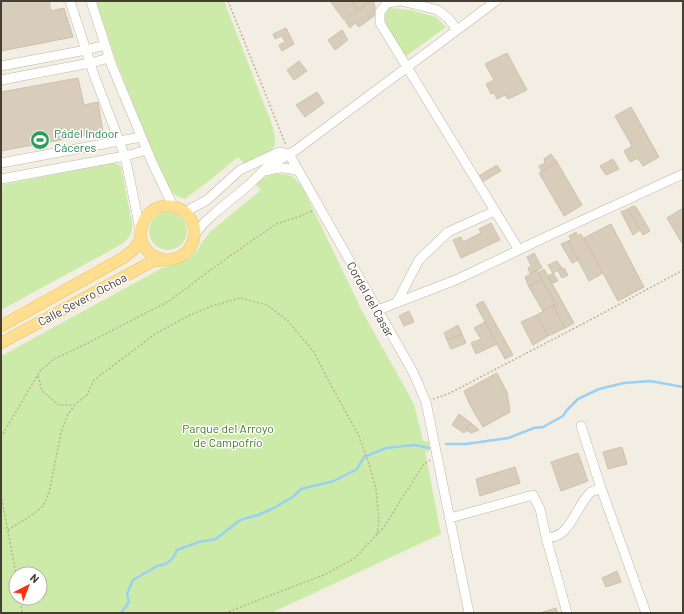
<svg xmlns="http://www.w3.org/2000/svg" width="684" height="614" font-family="Barlow,sans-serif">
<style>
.green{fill:#cdeba8;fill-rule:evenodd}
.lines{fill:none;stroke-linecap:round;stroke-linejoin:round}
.stream{stroke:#99d0f5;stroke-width:2.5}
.building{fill:#d8ccba;stroke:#d0c1aa}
.minor-casing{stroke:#bfb6a5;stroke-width:10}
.major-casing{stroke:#ecbf58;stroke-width:12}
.path{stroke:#c1b295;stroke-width:1.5;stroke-dasharray:2 2;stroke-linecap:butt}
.minor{stroke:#fff;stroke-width:9}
.major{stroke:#ffdf8f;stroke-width:11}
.labels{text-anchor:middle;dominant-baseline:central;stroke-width:3;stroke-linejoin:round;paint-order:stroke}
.leisure-label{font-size:12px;fill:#27864d;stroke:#fff;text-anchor:start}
.street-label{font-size:12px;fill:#453e33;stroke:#fff}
.park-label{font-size:12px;fill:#447a22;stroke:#fff}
</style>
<rect width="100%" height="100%" fill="#f3eee3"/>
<path class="green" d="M96,1H224L273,127C273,131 275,135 275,140C276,155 255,159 244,163L238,157L209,181L185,199C179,197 175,196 171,191L149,144L115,58Z
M389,8L411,10L436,17L446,27L405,57L385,24L383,18Z
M114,163L119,165L121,167L132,223C133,233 129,238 122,244L1,310V185Z
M274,174C291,174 292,174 303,188L361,309L414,404L421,432L423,441L429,442V452L425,451L441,534L271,613H1V356L164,267L170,266L189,259L199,248L202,242L211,231L261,190L255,184L263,178ZM16,574H40V598H16Z
M149 231a19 19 0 1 1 38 0a19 19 0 1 1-38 0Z"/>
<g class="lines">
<path class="stream" d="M446,444H466L508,438L534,428L543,427L563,416L567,410L578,399L599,389L624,383L650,381L683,387
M121,613L129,602L127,594L133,580L157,566L166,564L173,558L177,550L199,542L216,539L240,520L258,515L274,508L294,496L301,489L334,481L357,469L364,457L386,448L415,445L429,448"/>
</g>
<path class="building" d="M1,1H49L51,11L64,8L73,37L1,51Z
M330,1H351L358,10L344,20Z
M351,1H371L358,10Z
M371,1H373L375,6L374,16L359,27L355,23L350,28L345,21Z
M286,28L294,44L282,51L279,45L285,42L282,36L275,39L273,34Z
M342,30L348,40L335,50L328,40Z
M507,53L527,90L508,99L505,95L497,99L494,93L491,94L486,84L494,80L485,64Z
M299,61L307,71L294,80L287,70Z
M78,78L84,105L98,102L103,132L1,151V92Z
M317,92L324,103L305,117L296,105Z
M631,107L659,157L643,166L638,158L630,162L624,151L632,146L615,116Z
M551,154L557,162L542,172L539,166L545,163L544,159Z
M613,159L619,169L606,175L600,166Z
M557,162L582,205L564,216L539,173Z
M497,165L501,171L482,182L479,176Z
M633,206L636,207L650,231L643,235L628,209Z
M683,208V245L667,218Z
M628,209L640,230L633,235L621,212Z
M491,223L500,240L461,258L453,240L461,237L463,242L481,233L479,229Z
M611,224L644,287L618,301L584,238Z
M576,232L577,236L581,234L603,273L589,281L568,241L571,240L569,236Z
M568,241L578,260L572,263L561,244Z
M534,253L542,268L530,273L528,268L531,266L527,257Z
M557,261L562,268L553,273L548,265Z
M564,268L568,275L562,278L558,271Z
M544,269L574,323L565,328L553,305H556L538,273Z
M537,270L542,279L529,287L525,277Z
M553,273L558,281L552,283L548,276Z
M542,279L556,305L543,311L529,287Z
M483,301L513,355L505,359L476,305Z
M553,305L565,328L548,336L537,315Z
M409,311L414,322L404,326L399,316Z
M537,315L548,336L533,345L521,322Z
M485,322L497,344L476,354L471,343L481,339L474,328Z
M458,325L462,334L447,340L444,333Z
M462,334L466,343L451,349L447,340Z
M497,373L507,392L510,412L483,427L471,407L464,391Z
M459,414L471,423L464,433L452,425Z
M471,423L479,430L471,433L466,430Z
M622,447L627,464L608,469L603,452Z
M578,453L588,481L561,491L551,462Z
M515,467L520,483L480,496L476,479Z
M617,571L621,582L606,587L602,578Z
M556,608L558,613H540Z"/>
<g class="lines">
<g class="minor-casing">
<path id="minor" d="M70,1L94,75L125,156L140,229
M91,1L112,66L152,162L173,206
M400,1L387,3L380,12V23L519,250
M401,1L438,10L449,19L457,30
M1,66L86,50L105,45
M1,80L90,63L109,58
M289,154L413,372L426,402L469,613
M1,163L141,137
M267,171C278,166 288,168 299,171
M1,179L125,156L147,150
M185,212L207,200L240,170L279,152L289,154
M195,234L204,223L216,212L250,184L266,168L296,150L496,1
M397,302L419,260L448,232L495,211
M378,310L458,279L548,236L683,174
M581,426L601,488L646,613
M450,518L533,495L540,509L546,537L567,613
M546,537C569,541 576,506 590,493C592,491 597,490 601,488"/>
</g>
<g class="major-casing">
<path id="major" d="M1,326L123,258L133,250L141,239
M1,343L153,261C160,260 170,261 177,258C193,252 200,232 190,218C188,215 186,213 184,211C151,190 123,237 154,256C157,258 162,259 166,260"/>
</g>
<path class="path" d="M228,1L286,145
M38,376L42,391L59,405H74L87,395L94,380L155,334L190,315L212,306L240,298L267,305L288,321L314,352L327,378L358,434L369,464L376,489L379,520L377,534
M433,399L448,394L594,318L683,270
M1,437L40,371L54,359L82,346L169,301L220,263L276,224L298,217L312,211
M1,495L16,574
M8,530L32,515L43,506L49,493L61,433L67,416L74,406
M20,598L22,613
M225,613L326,574L355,558L384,527L423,465L430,460"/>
<use href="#minor" class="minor"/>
<use href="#major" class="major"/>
</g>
<defs>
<g id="stadium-disc" transform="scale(1)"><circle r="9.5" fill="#2e9e5b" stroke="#fff"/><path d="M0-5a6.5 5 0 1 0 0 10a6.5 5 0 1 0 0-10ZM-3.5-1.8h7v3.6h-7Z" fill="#fff"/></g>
</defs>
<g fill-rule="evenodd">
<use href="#stadium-disc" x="40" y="140"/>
</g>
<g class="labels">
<g class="leisure-label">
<text x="54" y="133">Pádel Indoor<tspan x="54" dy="14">Cáceres</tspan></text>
</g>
<g class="street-label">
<text transform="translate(82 299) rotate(-28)">Calle Severo Ochoa</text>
<text transform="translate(371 299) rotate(61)">Cordel del Casar</text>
</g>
<g class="park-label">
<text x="228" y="428">Parque del Arroyo<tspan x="228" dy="14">de Campofrío</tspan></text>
</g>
</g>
<rect width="684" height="614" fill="none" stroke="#453e33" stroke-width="4"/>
<g transform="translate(28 586) rotate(42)"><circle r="19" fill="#ffffff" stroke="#b5b2ad"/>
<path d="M0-3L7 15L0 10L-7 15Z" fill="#ff310d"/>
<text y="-6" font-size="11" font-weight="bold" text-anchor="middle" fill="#453e33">N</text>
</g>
</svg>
